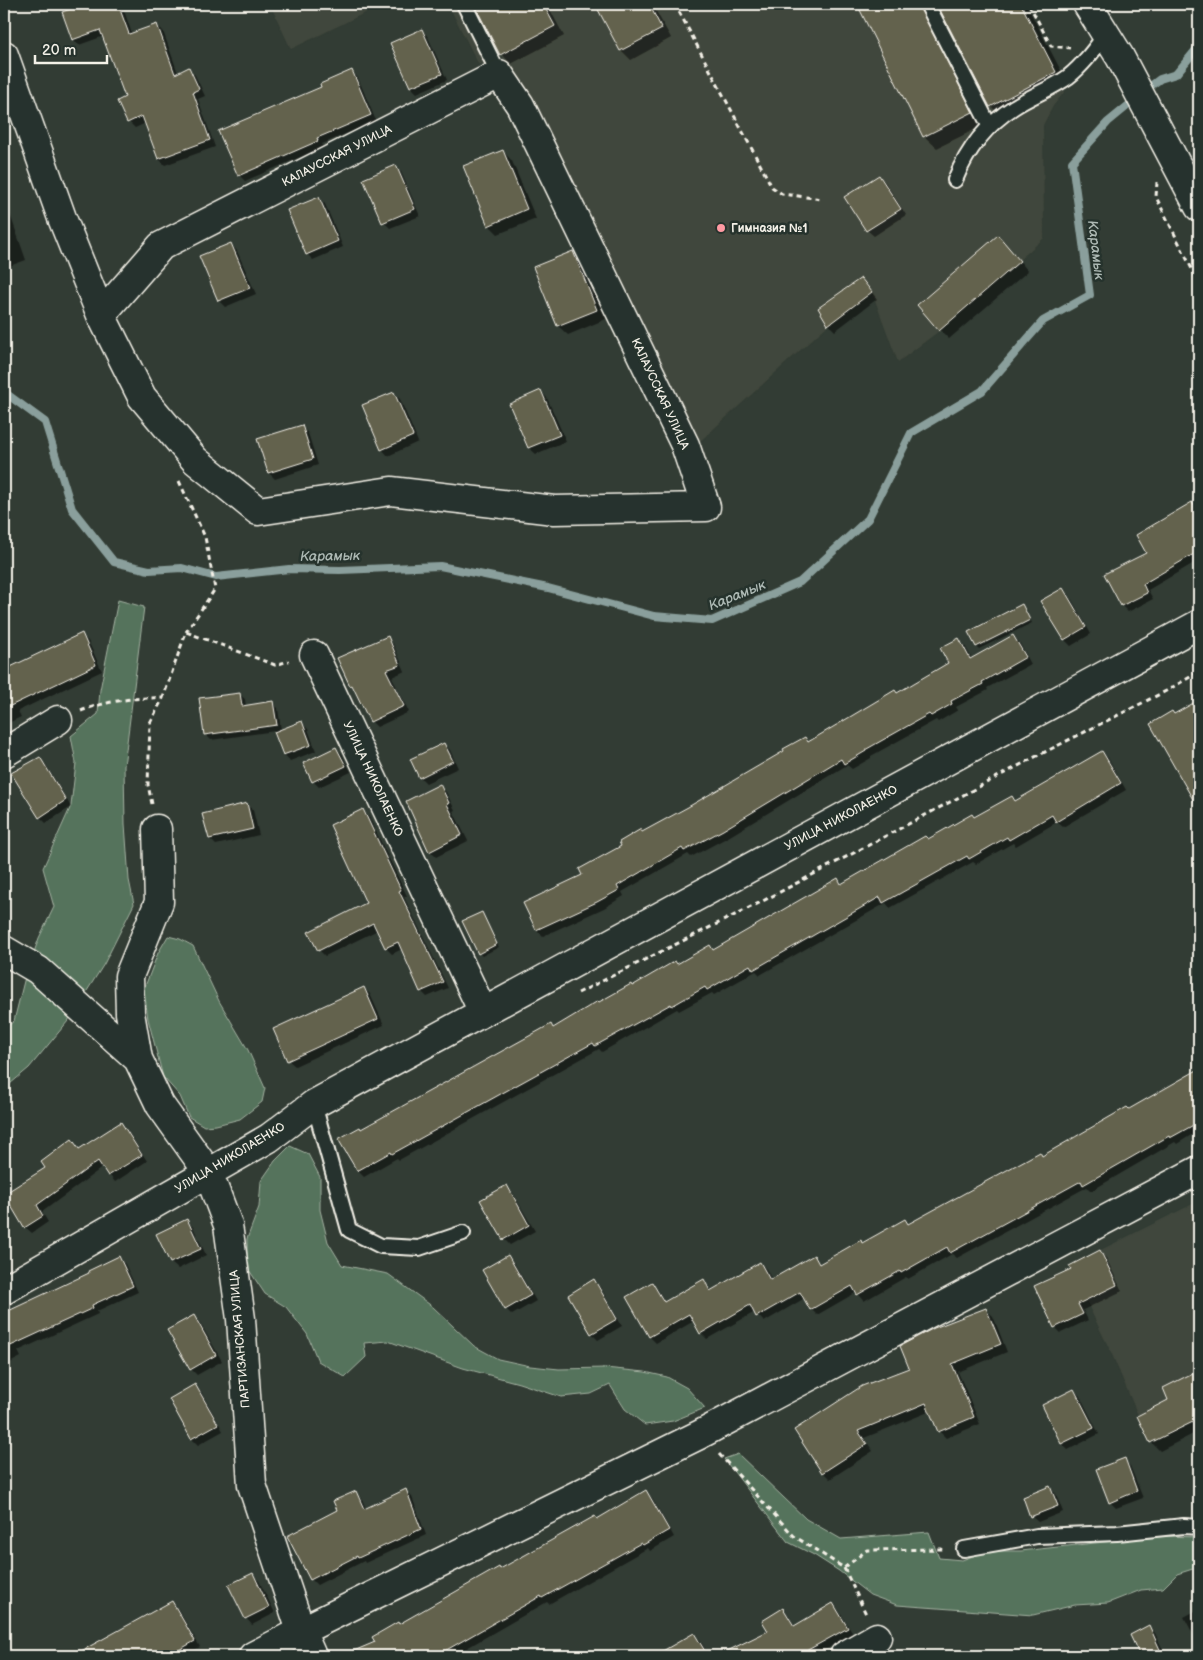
<svg xmlns="http://www.w3.org/2000/svg" width="1203" height="1660" font-family="'Balsamiq Sans',sans-serif">
<style>
.built{fill:#41473c}
.green{fill:#55735c;stroke:#a4b2a2}
.shadow{fill:#0007}
.lines{fill:none;stroke-linecap:round;stroke-linejoin:round}
.stream{stroke:#8a9f9c;stroke-width:8}
.building{fill:#64624e;stroke:#f4f1e8}
.lane-casing{stroke:#f4f1e8;stroke-width:18}
.street-casing{stroke:#f4f1e8;stroke-width:31}
.secondary-casing{stroke:#f4f1e8;stroke-width:31}
.path{stroke:#f4f1e8;stroke-width:3;stroke-dasharray:5 4;stroke-linecap:butt}
.lane{stroke:#26332d;stroke-width:14}
.street{stroke:#26332d;stroke-width:28}
.secondary{stroke:#26332d;stroke-width:28}
.poi-dot{fill:#ff9aa2;stroke:#26332d;stroke-width:2}
.labels{text-anchor:middle;dominant-baseline:central;stroke-width:5;stroke-linejoin:round;paint-order:stroke}
.street-label{font-size:12px;fill:#f4f1e8;stroke:#26332d}
.poi-label{font-size:12px;font-weight:bold;fill:#f4f1e8;stroke:#26332d;text-anchor:start}
.water-label{font-size:14px;font-style:italic;fill:#aebab5;stroke:#26332d}
</style>
<rect width="100%" height="100%" fill="#323c34"/>
<filter id="ink" filterUnits="userSpaceOnUse"><feTurbulence type="fractalNoise" baseFrequency=".02" numOctaves="2"/><feDisplacementMap in="SourceGraphic" scale="10" xChannelSelector="R" yChannelSelector="G"/><feConvolveMatrix kernelMatrix="1 2 1 2 8 2 1 2 1" color-interpolation-filters="sRGB"/></filter>
<g filter="url(#ink)">
<path class="built" d="M270,4H383L291,49Z
M448,4H1021L1065,91L1053,106L1043,125L1044,238L939,331L898,362L872,292L861,278L818,307L828,325L698,443L533,105L501,55L479,65Z
M1199,1201V1419L1150,1443L1111,1352L1069,1266Z"/>
<path class="green" d="M118,600L144,607L124,766L125,824L129,880L134,904L104,964L68,1021L29,1068L4,1089V1029L14,1021L24,981L39,938L54,907L43,868L71,806L76,763L71,736L98,714L100,690Z
M168,936L180,939L193,946L219,1001L248,1050L265,1088L262,1102L240,1119L216,1125L204,1126L189,1117L180,1096L163,1077L148,1019L144,989L158,953Z
M290,1146L308,1154L320,1177V1210L328,1242L342,1265L388,1274L433,1307L474,1346L498,1359L530,1366L559,1369L605,1368L645,1372L667,1377L687,1388L705,1408L673,1421L645,1425L625,1409L610,1385L591,1394L561,1397L519,1383L463,1368L388,1341L364,1343L366,1357L345,1377L318,1361L307,1334L286,1307L265,1294L247,1267V1239L259,1207L261,1181L275,1161Z
M738,1454L806,1519L841,1539L929,1532L939,1558L962,1560L987,1551H1021L1160,1536L1199,1537V1567L1177,1574L1163,1588L1141,1590L1108,1603L1075,1605L1033,1615L897,1605L870,1595L839,1571L814,1555L788,1542L724,1459Z"/>
<path class="shadow" d="M61,4H122L132,34L157,25L163,31L178,73L189,69L195,75L205,96L198,99L215,147L165,165L159,159L146,123L135,128L129,122L127,98L104,36L79,45L73,39Z
M475,4H547L564,36L511,64L502,54Z
M597,4H652L671,38L631,60L621,50Z
M859,4H1026L1068,84L1003,118L991,106L940,8H936L984,125L937,148L924,136Z
M422,30L428,37L447,80L417,93L411,87Z
M352,72L358,78L376,121L322,144L323,147L245,181L239,175L323,87Z
M503,151L512,161L536,219L498,234L489,225Z
M395,166L401,172L420,216L390,228L384,222Z
M879,176L885,182L906,215L874,236L867,230Z
M4,197L26,260L4,268Z
M319,198L325,204L343,247L313,260L307,254Z
M231,244L237,251L256,294L225,307L219,301L201,257Z
M1007,246L1028,271L949,339L940,330Z
M573,252L582,262L606,319L568,335L558,326L535,268Z
M867,286L877,299L835,331L829,325L820,308Z
M541,391L547,398L566,441L536,454L529,448L511,404Z
M393,393L400,399L418,442L388,456L382,449Z
M301,427L308,433L318,465L275,479L269,473L259,440Z
M1192,504L1199,513V560L1148,590L1153,599L1128,612L1122,606L1148,553Z
M1063,589L1069,595L1091,634L1071,646L1065,640L1042,601Z
M1022,605L1032,623L979,649L977,647Z
M82,635L88,641L102,671L18,711L21,717L4,725V679L32,667Z
M1013,636L1019,642L1031,664L987,688L988,690L956,707L958,710L938,722L936,720L871,756V758L852,769L847,765L730,836L691,857L688,854L622,892L624,896L604,908L543,936L537,930L584,876L642,833L688,808L786,752L804,738L809,743L949,664L959,640L965,646L972,659Z
M387,638L393,644L405,671L392,677L409,712L377,727L371,721L356,691L351,685Z
M239,694L245,699L246,707L272,703L278,708L281,730L302,723L308,729L316,751L290,761L284,754L275,731L211,740L206,735Z
M1199,701V753L1198,754L1199,757V800L1198,801L1174,715Z
M444,744L450,750L458,768L426,783L420,777Z
M336,748L342,754L351,772L319,787L313,781Z
M1102,752L1108,758L1126,790L1063,827L1057,822L1016,846L1013,843L976,864L973,862L890,908L886,903L760,975L756,971L714,995L712,993L679,1011L677,1009L602,1052L599,1049L399,1160L397,1158L364,1177L358,1171L362,1130L632,987L678,965L710,947L714,951L838,880L842,885L975,818L1012,797L1017,802Z
M40,759L46,765L71,807L46,823L40,817Z
M440,786L446,792L455,810L453,811L468,841L436,857L430,851Z
M246,804L253,810L259,835L216,845L210,839Z
M363,811L369,817L407,896L404,897L448,988L427,997L421,991L402,949L392,954L386,948L378,930L325,956L319,950L368,904Z
M481,913L499,947L482,956L479,953Z
M364,988L370,994L384,1025L295,1066L288,1060Z
M4,991L10,1001L4,1005Z
M1199,1068V1130L1177,1144L1175,1142L1091,1191L1087,1187L957,1258L952,1254L908,1279L906,1277L864,1301L857,1292L817,1315L811,1309L805,1298L764,1322L755,1312L707,1339L701,1333L694,1321L656,1343L650,1337L628,1298L652,1284L658,1290L665,1302L703,1280L712,1291L760,1263L766,1269L772,1280L813,1256L821,1265L863,1244L904,1220L909,1225L1043,1157L1129,1110L1191,1075L1190,1074Z
M121,1124L127,1130L147,1161L115,1182L103,1167L42,1212L48,1222L32,1233L25,1227L47,1169L72,1141L80,1150Z
M506,1186L512,1192L535,1231L510,1245L504,1239Z
M187,1221L193,1227L206,1255L178,1269L171,1263L158,1234Z
M1100,1252L1106,1258L1122,1291L1083,1310L1088,1320L1061,1333L1055,1327L1073,1270Z
M508,1256L514,1263L536,1301L512,1315L506,1309Z
M119,1258L125,1264L138,1292L97,1311L98,1314L18,1351L21,1357L4,1366V1322Z
M594,1281L600,1287L622,1326L598,1340L592,1334L570,1295Z
M985,1309L993,1316L1007,1352L958,1372L980,1424L946,1438L939,1431L931,1411L864,1438L873,1451L830,1479L823,1472L910,1368Z
M193,1316L200,1323L222,1361L197,1375L191,1369Z
M1199,1371V1431L1160,1451L1151,1442L1170,1401L1164,1388Z
M195,1386L201,1392L223,1431L198,1445L192,1439L170,1400Z
M1074,1390L1080,1396L1099,1434L1068,1450L1062,1444L1043,1406Z
M1124,1460L1130,1466L1143,1498L1116,1508L1110,1502Z
M1050,1488L1056,1494L1063,1512L1038,1522L1031,1516Z
M406,1491L412,1497L426,1535L365,1563L364,1561L317,1585L311,1579L339,1511L355,1493L362,1499L366,1509Z
M646,1492L652,1498L674,1537L650,1551L648,1548L549,1604L547,1602L453,1656H345L377,1643L400,1625L597,1520Z
M253,1575L259,1581L275,1613L252,1625L246,1618Z
M172,1603L178,1609L200,1647L183,1656H73Z
M833,1604L839,1611L853,1634L814,1656H720L769,1631L783,1610L789,1616L795,1627Z
M1199,1609V1645L1184,1617Z
M1149,1627L1155,1633L1166,1656H1141L1131,1635Z
M693,1634L700,1640L709,1656H673L668,1649Z"/>
<g class="lines">
<path class="stream" d="M1144,91L1160,79L1176,74L1199,46
M4,392L45,422L72,509L114,562L149,570L182,568L216,577L289,569L340,570L440,566L548,588L654,616L712,621L800,582L868,519L911,433L982,391L1043,321L1090,295L1072,162L1108,122L1136,99"/>
</g>
<path class="building" d="M85,4H118L129,34L157,24L175,74L189,67L199,89L193,92L210,140L158,159L142,116L127,123L117,101L125,97L100,30L72,40L62,12Z
M474,4H543L555,26L500,55Z
M595,4H649L662,29L620,51Z
M857,4H918L973,112L923,137Z
M937,4H1021L1056,72L990,107Z
M422,29L442,74L410,87L390,43Z
M352,70L371,115L317,138L318,141L238,176L218,131L321,87L320,84Z
M503,150L527,209L488,226L463,166Z
M396,165L415,209L382,223L363,179Z
M879,175L901,209L866,231L844,197Z
M319,197L338,241L306,255L287,210Z
M998,235L1020,261L939,331L917,305Z
M231,243L250,288L218,301L199,256Z
M573,251L597,310L557,326L533,267Z
M861,278L872,292L828,325L818,308Z
M541,390L560,435L528,448L509,404Z
M394,392L413,436L381,450L362,405Z
M302,425L313,459L268,473L257,439Z
M1192,502L1199,515V551L1143,584L1147,593L1121,606L1104,574L1146,553L1136,535Z
M1063,588L1086,627L1064,640L1040,601Z
M1022,604L1030,620L976,647L968,632Z
M82,633L96,665L4,709V670Z
M1013,635L1026,657L982,682L983,684L951,701L952,704L931,716L929,714L865,750L866,751L844,764L841,759L723,830L684,851L682,848L617,886L619,890L597,902L536,930L523,903L582,875L579,869L621,846L619,842L641,829L642,832L688,807L784,751L783,749L805,737L808,742L895,690L897,693L948,663L940,648L959,638L970,659Z
M388,636L400,665L386,670L404,706L370,722L352,685L350,686L337,658Z
M240,693L242,706L273,701L277,725L204,735L199,698Z
M1199,700V810L1150,724L1172,711L1174,714Z
M302,721L311,745L283,755L274,732Z
M444,743L453,761L419,778L410,759Z
M336,747L346,766L312,782L303,763Z
M1102,751L1121,783L1056,822L1052,815L1009,840L1007,837L969,859L967,856L883,903L880,897L753,970L750,965L707,990L705,987L672,1006L671,1004L595,1046L593,1043L392,1154L391,1152L357,1171L338,1139L360,1127L361,1129L551,1024L553,1028L598,1001L599,1002L631,984L632,986L675,961L677,964L710,945L713,950L838,878L841,884L925,836L928,839L972,814L974,817L1012,796L1015,801Z
M40,757L66,800L39,818L11,773Z
M440,784L449,803L447,804L462,835L429,852L406,801Z
M247,803L253,829L209,839L202,814Z
M363,809L401,890L399,891L443,982L420,992L398,942L385,948L373,923L318,951L308,932L366,903L330,825Z
M482,912L497,944L478,954L462,921Z
M364,987L378,1019L287,1061L273,1029Z
M1199,1069V1122L1170,1138L1169,1136L1083,1185L1081,1181L950,1253L947,1247L901,1273L900,1271L857,1295L852,1286L810,1310L800,1292L756,1317L750,1305L700,1334L689,1314L649,1337L626,1297L652,1282L664,1302L704,1279L710,1291L760,1262L770,1280L814,1255L819,1264L861,1240L862,1243L905,1219L908,1224L1040,1152L1042,1156L1127,1107L1129,1109Z
M121,1122L142,1155L108,1176L98,1161L37,1205L43,1216L24,1228L4,1194L45,1168L41,1162L72,1139L79,1149Z
M507,1185L529,1225L503,1240L480,1200Z
M187,1219L201,1249L170,1263L156,1234Z
M1100,1250L1117,1285L1078,1304L1083,1314L1054,1328L1034,1286L1071,1269L1069,1266Z
M508,1255L531,1295L505,1310L482,1270Z
M119,1256L133,1286L92,1305L93,1308L4,1349V1313L89,1273L88,1271Z
M594,1279L617,1319L591,1334L568,1295Z
M986,1308L1001,1344L952,1364L974,1417L938,1432L926,1403L858,1431L867,1444L822,1473L794,1430L862,1386L909,1368L900,1346L934,1328Z
M194,1315L216,1355L190,1370L167,1330Z
M1199,1370V1419L1150,1443L1137,1416L1168,1400L1163,1388Z
M195,1384L218,1424L191,1439L169,1399Z
M1074,1389L1094,1428L1061,1444L1042,1405Z
M1125,1458L1137,1491L1109,1503L1096,1469Z
M1050,1486L1058,1506L1030,1517L1023,1497Z
M406,1489L421,1529L358,1558L357,1556L310,1580L287,1536L337,1510L333,1501L356,1491L364,1509Z
M646,1490L669,1530L643,1545L641,1543L542,1598L541,1596L436,1656H342L375,1642L372,1637L398,1622L399,1624L499,1567L500,1569L595,1516L597,1519Z
M253,1573L269,1607L245,1619L228,1585Z
M172,1601L195,1641L168,1656H72Z
M833,1603L848,1628L797,1656H717L768,1631L762,1621L783,1608L794,1626Z
M1149,1625L1157,1643L1163,1656H1140L1130,1635Z
M694,1633L708,1656H654Z"/>
<g class="lines">
<g class="lane-casing">
<path id="lane" d="M464,4L499,74
M927,4L989,125
M955,180C967,150 986,125 1014,107C1031,96 1051,89 1068,77C1083,65 1094,50 1106,34
M314,1104L349,1230L381,1246L419,1248L463,1233
M964,1549L1037,1536L1117,1533L1184,1526L1199,1527"/>
</g>
<g class="street-casing">
<path id="street" d="M4,55L62,218L101,315L142,397L195,460L258,511L391,491L554,510L706,507L685,445L520,105L499,74L161,246L101,315
M314,655L483,1012
M4,753L58,720
M4,950L38,970L138,1059L160,1105L208,1172L228,1225L241,1319L252,1485L301,1631L312,1656
M138,1059L130,1013L129,976L159,902L157,829
M4,1290L269,1138L314,1104L1199,624
M253,1656L301,1631L699,1435L1199,1170
M844,1656L877,1637"/>
</g>
<g class="secondary-casing">
<path id="secondary" d="M1087,4L1120,57L1199,207"/>
</g>
<path class="path" d="M675,4L772,187L782,194L822,199
M1029,4L1051,46L1070,48
M1157,182L1156,197L1199,283
M179,481L205,537L215,589L186,632
M81,711C106,701 136,697 163,698
M152,804L148,785L150,723L163,698L186,632L275,665L289,661
M578,993L761,902L1037,756L1166,691L1199,672
M719,1454L794,1536L844,1568L867,1550L946,1549
M844,1568L866,1614"/>
<use href="#lane" class="lane"/>
<use href="#street" class="street"/>
<use href="#secondary" class="secondary"/>
</g>
</g>
<circle class="poi-dot" cx="721" cy="228" r="5"/>
<g class="labels">
<g class="street-label">
<text transform="translate(337 156) rotate(-27)">КАЛАУССКАЯ УЛИЦА</text>
<text transform="translate(660 394) rotate(65)">КАЛАУССКАЯ УЛИЦА</text>
<text transform="translate(373 779) rotate(65)">УЛИЦА НИКОЛАЕНКО</text>
<text transform="translate(841 818) rotate(-28)">УЛИЦА НИКОЛАЕНКО</text>
<text transform="translate(230 1158) rotate(-31)">УЛИЦА НИКОЛАЕНКО</text>
<text transform="translate(240 1339) rotate(-95)">ПАРТИЗАНСКАЯ УЛИЦА</text>
</g>
<g class="poi-label">
<text x="731" y="228">Гимназия №1</text>
</g>
<g class="water-label">
<text transform="translate(1096 250) rotate(83)">Карамык</text>
<text transform="translate(330 556) rotate(-1)">Карамык</text>
<text transform="translate(737 595) rotate(-22)">Карамык</text>
</g>
</g>
<rect width="1203" height="1660" fill="none" stroke="#26332d" stroke-width="20"/>
<rect x="10" y="10" width="1183" height="1640" fill="none" stroke="#f4f1e8" stroke-width="2" filter="url(#ink)"/>
<path d="M35 55v8h72v-8" fill="none" stroke="#f4f1e8" stroke-width="2.5"/>
<text x="42" y="55" font-size="15" fill="#f4f1e8" stroke="#26332d" stroke-width="4" paint-order="stroke">20 m</text>
</svg>
